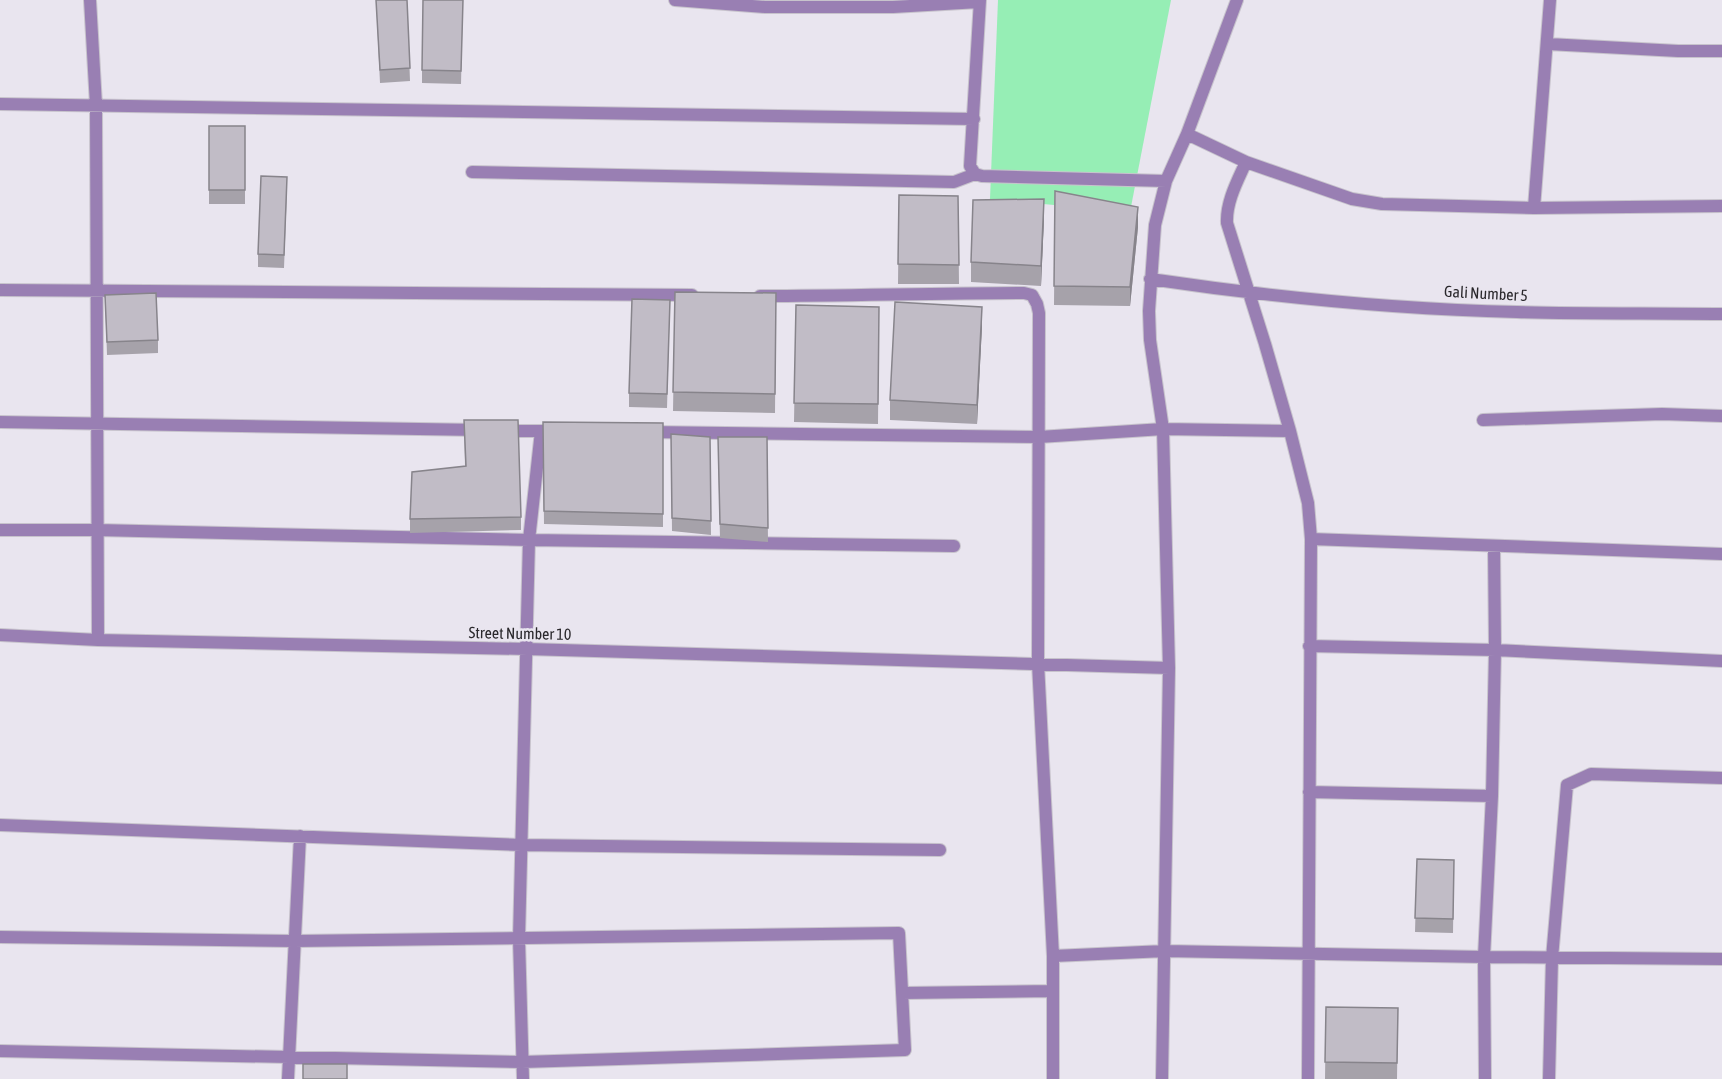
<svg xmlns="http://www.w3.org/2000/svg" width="1722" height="1079" font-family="'Asap Condensed',sans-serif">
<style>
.green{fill:#96eeb5}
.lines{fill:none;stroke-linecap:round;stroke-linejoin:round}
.minor-casing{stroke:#c7c3cc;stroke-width:14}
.minor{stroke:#997fb3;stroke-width:12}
.wall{fill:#a6a2aa}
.shaded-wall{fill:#87848b}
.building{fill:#c1bcc6;stroke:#87848b;stroke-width:1.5}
.labels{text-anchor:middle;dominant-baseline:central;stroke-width:5;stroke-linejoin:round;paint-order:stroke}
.street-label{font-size:16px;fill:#2a282c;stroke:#e9e5ef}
</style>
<rect width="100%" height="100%" fill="#e9e5ef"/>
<path class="green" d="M998,0H1171L1130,212L990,199Z"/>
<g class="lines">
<g class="minor-casing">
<path id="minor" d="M90,0L96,105L98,640
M675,0L765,7H893L979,2
M980,0L970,166L975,174L982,176L1166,181
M1237,0L1187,134L1246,162C1237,182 1226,202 1227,223L1265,344L1290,431L1308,503L1311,539L1308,1079
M1548,44L1678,51H1722
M0,104L974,119
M1246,162L1352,199L1382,204L1534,208L1722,206
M472,172L954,182L975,174
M1534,208L1550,0
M1150,279C1271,297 1394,309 1517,312C1585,314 1654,313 1722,314
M0,290L692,295
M760,296C848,296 936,293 1024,293L1032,295L1037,304L1039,313L1038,663L1053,956L1165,951L1484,957L1722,959
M1483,420L1662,414L1722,416
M0,422L479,430
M502,431H560
M649,432L1039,437L1163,429L1290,431
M0,530H97L529,540L954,546
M1311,539L1722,554
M0,635L98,640L527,649L1169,668
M1309,646L1495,650L1722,661
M1309,792L1492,796
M0,825L521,845L940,850
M0,937L294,941L899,933L905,1050L522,1062L0,1051
M1053,956V1079
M902,993L1053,991
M288,1079L300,836
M523,1079L519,939L529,540L541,431
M1162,1079L1169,668L1163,429L1150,340L1149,311L1155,225L1166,181L1187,134
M1485,1079L1484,957L1492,796L1495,650L1494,546
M1549,1079L1552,958L1567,785L1591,774L1722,778"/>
</g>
<use href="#minor" class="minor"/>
</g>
<path class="wall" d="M376,0H407L410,81L380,83Z
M463,0L461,84L422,83V70Z
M209,126H245V204H209Z
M287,190L284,268L258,267V254Z
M1055,191L1138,227L1130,306L1054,305Z
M899,195L958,196L959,284H898Z
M1044,219L1041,286L971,282V262Z
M675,292L776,293L775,413L673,411Z
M105,295L158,340V353L107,355Z
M670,300L667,408L629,407V393Z
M796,305L879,307L878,424L794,422Z
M982,326L977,424L890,420V400Z
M464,420L521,517V530L410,533V519L465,466Z
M543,422L663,423V527L544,524Z
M671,434L710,437L711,535L672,531Z
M767,437L768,542L720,538L718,450Z
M1417,859L1454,860L1453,933L1415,932Z
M1326,1007L1398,1008L1397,1079H1325Z"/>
<path class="shaded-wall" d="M1044,199V219L1041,286V266Z
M1138,207V227L1130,306V287Z
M982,307V326L977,424V405Z"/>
<path class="building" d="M376,0H407L410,68L380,70Z
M423,0H463L461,71L422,70Z
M209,126H245V190H209Z
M261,176L287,177L284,255L258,254Z
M1055,191L1138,207L1130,287L1054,286Z
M899,195L958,196L959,265L898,264Z
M1044,199L1041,266L971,262L973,200Z
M675,292L776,293L775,394L673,392Z
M156,293L158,340L107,342L105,295Z
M632,299L670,300L667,394L629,393Z
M895,302L982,307L977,405L890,400Z
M796,305L879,307L878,404L794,403Z
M464,420H518L521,517L410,519L412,472L466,466Z
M543,422L663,423V514L544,511Z
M671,434L710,437L711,521L672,518Z
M718,437H767L768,528L720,524Z
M1417,859L1454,860L1453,919L1415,918Z
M1326,1007L1398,1008L1397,1063L1325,1062Z
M303,1064H347V1079H303Z"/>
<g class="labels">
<g class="street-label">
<text transform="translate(1486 293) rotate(3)">Gali Number 5</text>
<text transform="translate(520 633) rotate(1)">Street Number 10</text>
</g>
</g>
</svg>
